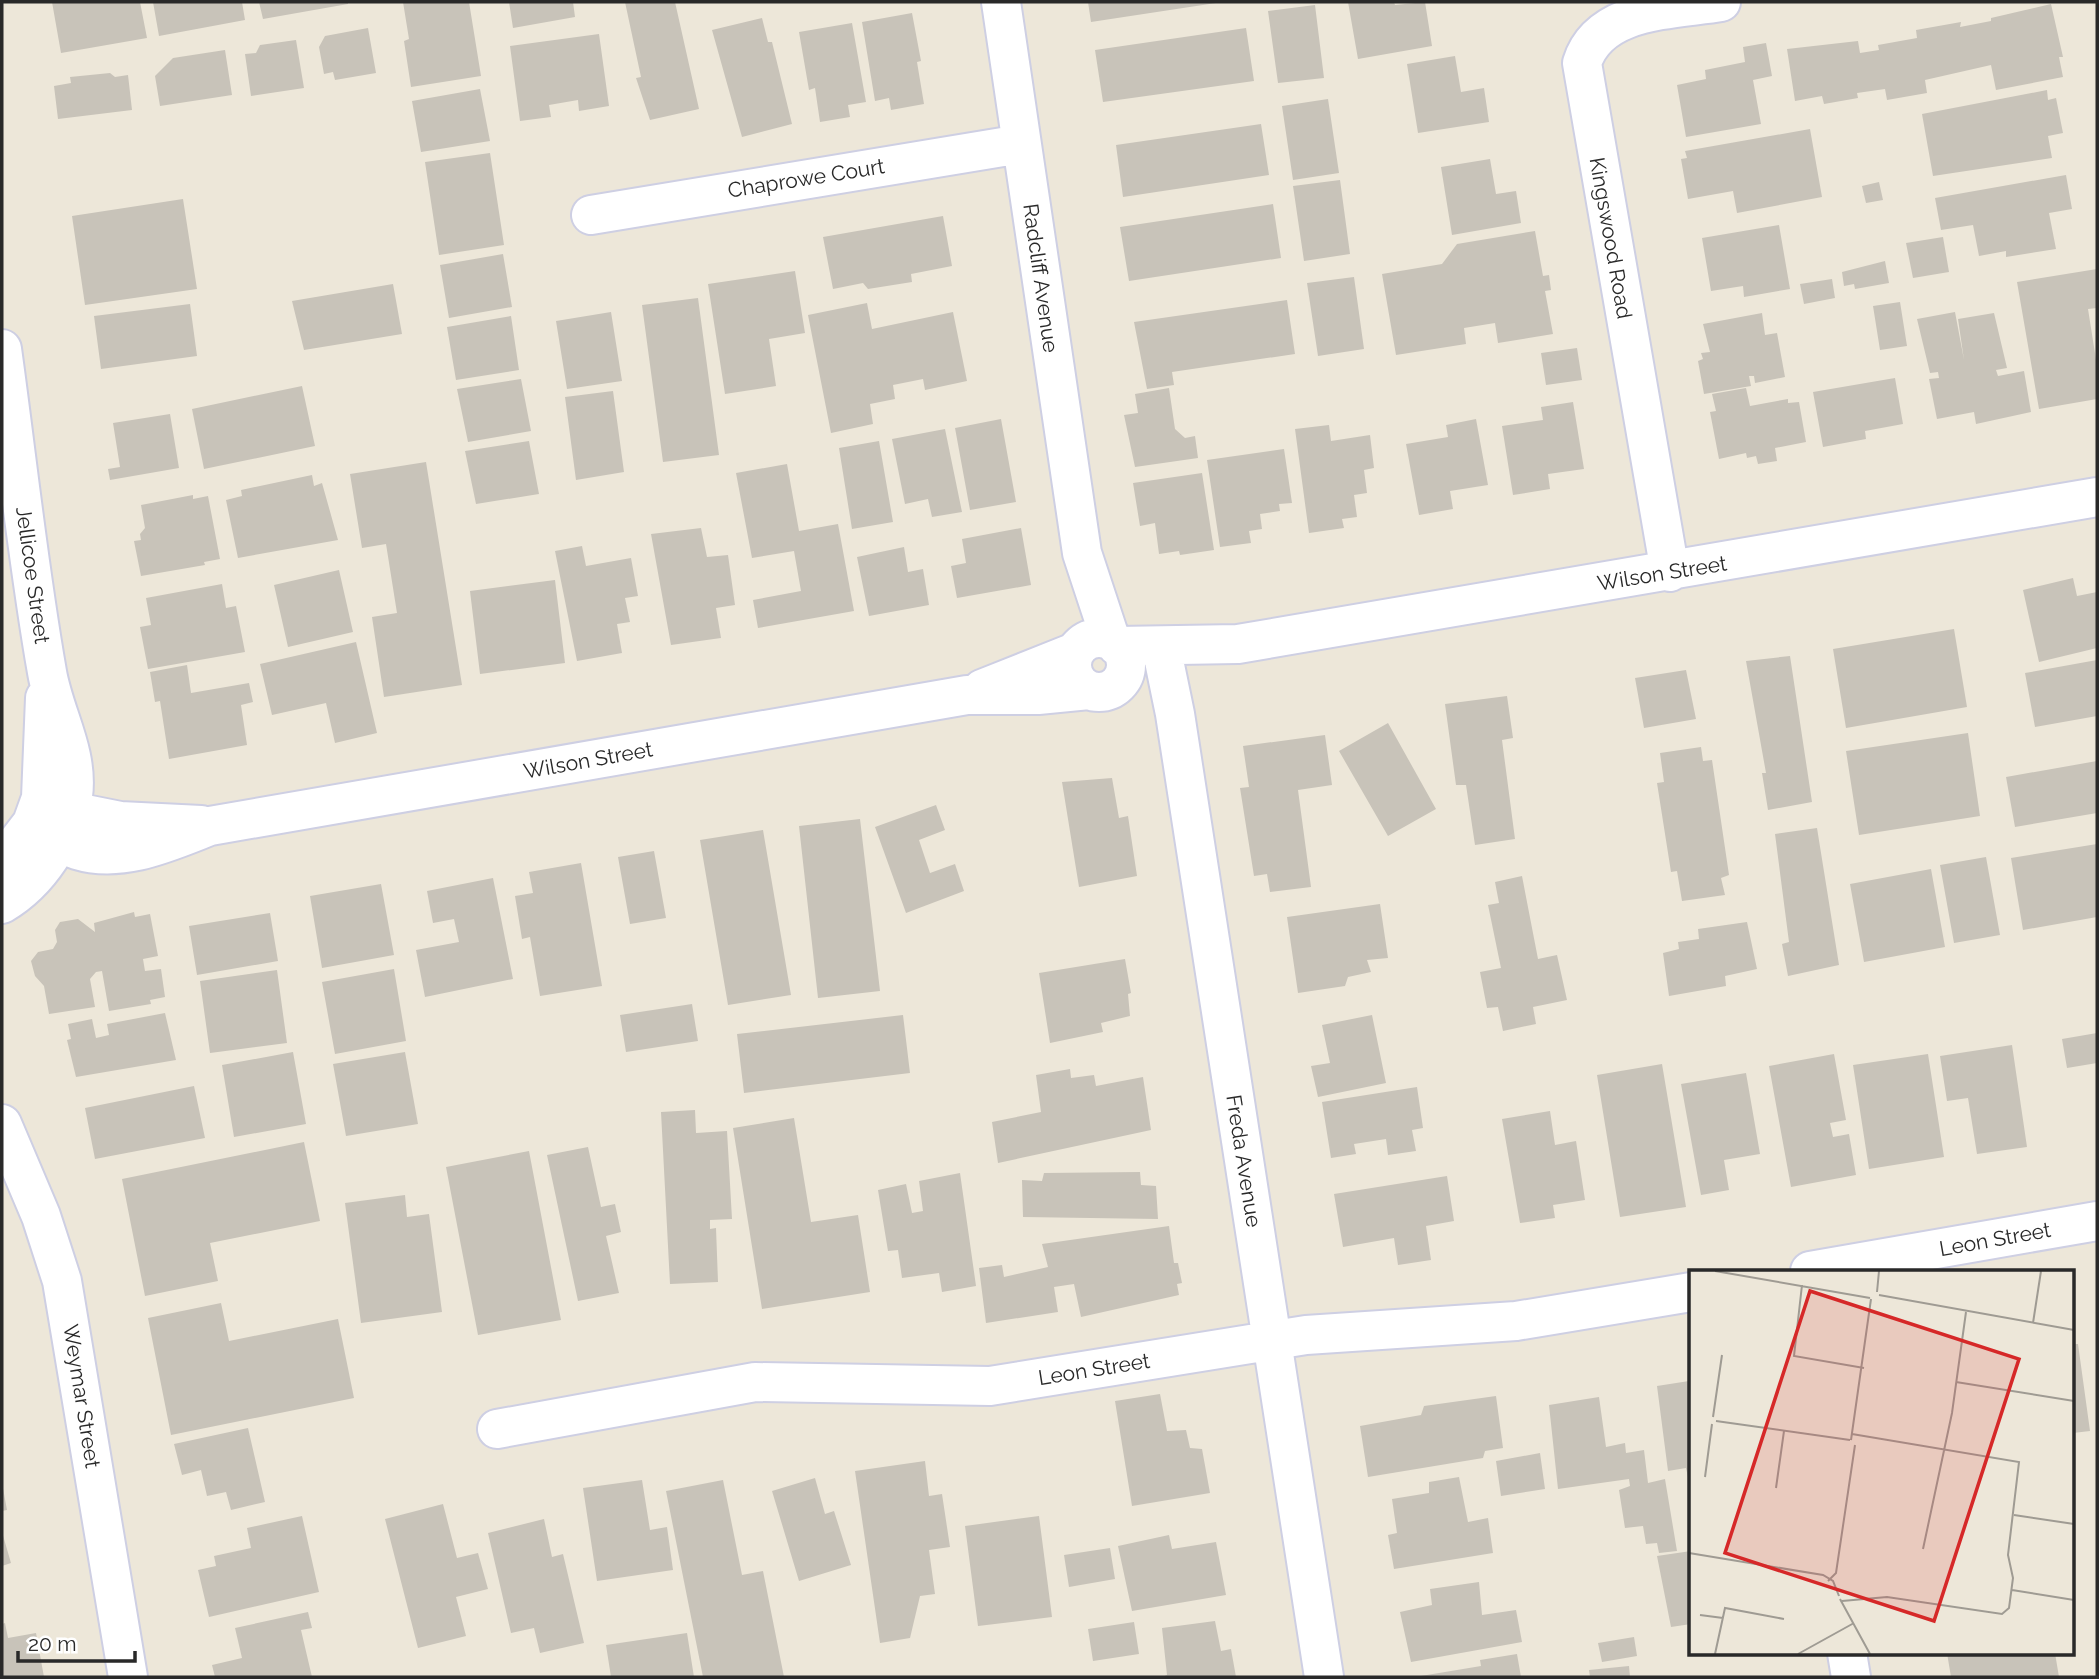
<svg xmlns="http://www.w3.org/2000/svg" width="2099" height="1679" font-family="Raleway,sans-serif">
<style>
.building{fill:#c8c3b9}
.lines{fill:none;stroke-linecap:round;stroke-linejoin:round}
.minor-casing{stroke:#cecfe3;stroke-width:42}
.minor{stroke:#fff;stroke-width:38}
.labels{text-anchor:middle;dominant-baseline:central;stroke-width:7;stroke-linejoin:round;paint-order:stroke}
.street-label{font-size:21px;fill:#292929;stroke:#fff}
.inset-road{fill:none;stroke:#9f9b93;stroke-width:2}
.view{fill:#d62828;fill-opacity:0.15;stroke:#d62828;stroke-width:3.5}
.inset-edge{fill:none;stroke:#292929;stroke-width:3.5}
</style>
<rect width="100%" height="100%" fill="#ede7d9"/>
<path class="building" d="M52,2H140L147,38L61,53Z
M153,2H242L245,20L159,36Z
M259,2H348V4L263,19Z
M403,2H469L481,76L411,87L404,41L409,39Z
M509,2H573L575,17L513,28Z
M625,2H675L699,109L650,120L636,78L641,77Z
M1088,2H1216V3L1091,22Z
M1348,2H1394L1395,5L1425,2L1432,46L1358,59Z
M2051,4L2063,57H2059L2063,77L1996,90L1991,65L1925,80L1927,93L1887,100L1885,89L1857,93L1858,98L1824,104L1822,96L1795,101L1787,49L1858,41L1860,53L1879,50L1878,45L1917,38L1916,30L1961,22L1960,27L1991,21V18Z
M1315,5L1324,78L1278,83L1268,11Z
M912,13L921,61L917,62L924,104L891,110L889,98L875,101L862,22Z
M762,18L768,42H772L792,124L742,137L712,30Z
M852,23L866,102L848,105L850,117L820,122L815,88L809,90L799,32Z
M368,28L376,73L335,80L333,72L324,74L319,47L325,36Z
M1246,28L1254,81L1103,102L1095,50Z
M599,34L609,106L579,111L578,100L549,105L551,117L520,121L510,46Z
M296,40L304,88L251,96L245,54L256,53L260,45Z
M1766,43L1772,76L1753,80L1761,124L1686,137L1677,85L1706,79L1705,70L1745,62L1743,47Z
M225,50L232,95L160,106L155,76L173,58Z
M1455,56L1461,92L1484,88L1489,122L1418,133L1407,64Z
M110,73L115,77L128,75L132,110L58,119L54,86L71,83L70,77Z
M480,89L490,141L421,152L412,101Z
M2047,90L2048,100L2056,98L2063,133L2048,136L2052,158L1933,176L1922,114Z
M1328,99L1339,173L1293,180L1282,106Z
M1261,124L1269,175L1123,197L1116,145Z
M1810,129L1822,197L1737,213L1733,191L1688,199L1681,159L1687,158L1685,151Z
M490,153L504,245L439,255L425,162Z
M1490,159L1496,194L1516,191L1521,223L1452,235L1441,167Z
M2066,175L2072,209L2049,213L2056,249L2006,257V251L1979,256L1973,225L1941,230L1935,198Z
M1340,180L1350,254L1304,261L1293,186Z
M1879,182L1883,200L1866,203L1862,186Z
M183,199L197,289L85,305L72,216Z
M1273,204L1281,258L1129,281L1120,227Z
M943,216L952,266L911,274L912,282L868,289L863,283L833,289L823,237Z
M1779,225L1790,289L1744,297L1743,286L1711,291L1702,238Z
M1535,231L1543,276L1549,275L1551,290L1545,291L1553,334L1498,343L1495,323L1464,328L1466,344L1396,355L1382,274L1442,264L1457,244Z
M1943,237L1949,272L1913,278L1906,243Z
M503,254L512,307L449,318L440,265Z
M1885,261L1889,283L1855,289L1854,284L1844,286L1842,272Z
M2097,269V308L2088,309L2097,366V399L2039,409L2017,282Z
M795,271L805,333L769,339L776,386L725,394L708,284Z
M1354,277L1364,349L1318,356L1307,283Z
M1832,279L1835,298L1804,304L1800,284Z
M393,284L402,334L304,350L292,301Z
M698,298L719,455L663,462L642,305Z
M1287,300L1295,354L1172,372L1174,385L1147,389L1134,322Z
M1900,302L1907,346L1880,350L1873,306Z
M867,303L872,329L953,312L967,381L925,390L923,379L893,385L895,399L870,404L873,424L831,433L808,315Z
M190,304L197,356L101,369L94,316Z
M611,312L622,381L567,389L556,321Z
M1955,312L1964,360L1958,319L1994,313L2007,368L1996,370L1998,376L2024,371L2031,412L1976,424L1974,412L1937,419L1929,379L1939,378L1938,372L1930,373L1917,319Z
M1762,313L1765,335L1777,333L1785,377L1755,383L1754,376H1749L1751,386L1704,394L1698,361L1703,359L1701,353L1710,352L1703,324Z
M511,316L519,370L456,380L447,327Z
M1577,348L1582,380L1546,385L1541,353Z
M1895,378L1903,424L1865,431L1866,439L1823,447L1813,392Z
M521,379L531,431L468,442L457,389Z
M302,386L315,446L204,469L192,409Z
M1169,388L1175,429L1185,438L1195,436L1198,458L1135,467L1124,415L1138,413L1135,394Z
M1746,388L1750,406L1788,399V403L1799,402L1806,442L1775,448L1777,461L1758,464L1756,456L1747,458L1746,453L1719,459L1710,412L1716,411L1712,394Z
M613,391L624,472L576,480L565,397Z
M1573,402L1584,469L1548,474L1550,489L1513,495L1502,426L1543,420L1541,407Z
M170,414L179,468L110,480L108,469L120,467L113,423Z
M1001,419L1016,502L970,510L955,428Z
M1476,419L1488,485L1450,491L1453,509L1419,515L1406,444L1448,437L1446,425Z
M1329,425L1331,441L1370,435L1374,468L1364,470L1367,493L1354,495L1357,517L1342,519L1344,528L1309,533L1295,429Z
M945,429L962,512L932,517L928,499L905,504L892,439Z
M529,441L539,494L476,504L465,451Z
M879,441L893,522L852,529L839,448Z
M1284,449L1292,503L1279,504L1280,511L1260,514L1262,529L1249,531L1251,543L1220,547L1207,460Z
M426,462L462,685L384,697L372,617L397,613L386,544L362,548L350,474Z
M787,464L799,531L838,524L854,611L758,628L753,600L801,591L794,551L752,558L736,473Z
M1202,473L1214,550L1180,555L1179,551L1159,554L1155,523L1140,526L1133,483Z
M312,475L314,486L322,483L338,540L238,558L226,500L242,496L241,490Z
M193,495V499L208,496L220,559L204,562L205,565L141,576L134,541L141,540L140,534L145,528L141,505Z
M701,528L707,557L728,555L735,605L716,608L721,638L671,645L651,534Z
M1021,528L1031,585L957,598L951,566L966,563L962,539Z
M582,546L586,566L631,558L638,596L625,598L630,622L617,624L622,653L577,661L555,551Z
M904,547L908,572L923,569L929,605L869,616L857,557Z
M339,570L353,632L288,647L274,585Z
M2073,578L2077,596L2097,592V648L2039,662L2023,590Z
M555,580L565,663L480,674L470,591Z
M222,584L226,608L236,606L245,652L148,669L140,627L151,625L146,598Z
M1954,629L1967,707L1846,728L1833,649Z
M356,642L377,733L335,743L326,703L272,715L260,664Z
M1790,656L1812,802L1768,810L1762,773H1766L1746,661Z
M2097,660V716L2035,727L2025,673Z
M187,665L191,693L249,683L253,702L241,705L247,745L169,759L160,701L155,702L150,672Z
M1686,670L1696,719L1644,728L1635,678Z
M1507,696L1513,738L1502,740L1515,839L1475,845L1466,785H1456L1445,704Z
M1388,723L1436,809L1388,836L1339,751Z
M1968,733L1980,816L1859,835L1846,751Z
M1325,735L1332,785L1298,790L1311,887L1270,892L1267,874L1254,876L1240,788L1249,787L1243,746Z
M1701,747L1703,761L1712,760L1729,875L1721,878L1725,895L1682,901L1677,871L1671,872L1657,783L1664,782L1660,753Z
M2097,761V813L2015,827L2006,777Z
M1112,778L1119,818L1128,816L1137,876L1079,887L1062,782Z
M936,805L945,830L919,840L930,873L955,864L964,891L906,913L875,827Z
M860,819L880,991L818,998L799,826Z
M1817,828L1839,965L1788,976L1782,944L1789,942L1775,834Z
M763,830L791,995L728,1005L700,840Z
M2097,844V917L2023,930L2011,858Z
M654,851L666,918L630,924L618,857Z
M1986,857L2000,935L1954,943L1940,865Z
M581,863L602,986L540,996L530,937L522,939L515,896L533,893L529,872Z
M1931,869L1945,947L1864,962L1850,884Z
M1522,876L1538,959L1557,955L1567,1000L1533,1007L1536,1024L1503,1031L1498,1007L1487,1008L1480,972L1501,968L1488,905L1499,903L1495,882Z
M493,878L513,979L425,997L416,950L459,942L454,919L433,923L427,891Z
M381,884L394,955L322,968L310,896Z
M1380,904L1388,958L1367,960L1371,972L1348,977L1345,986L1298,993L1287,917Z
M134,912L135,917L150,914L158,956L143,959L145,971L161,969L165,997L150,1000L151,1004L109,1011L102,971L96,972L90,979L95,1007L49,1014L44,986L35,976L31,961L38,952L53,949L57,942L55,930L60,922L78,919L95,932L94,923Z
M270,913L278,961L197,975L189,926Z
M1747,922L1757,969L1725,976L1726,986L1669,996L1663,953L1679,949L1678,942L1699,939L1698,929Z
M1125,959L1131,993L1128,994L1130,1016L1101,1023L1103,1032L1050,1043L1039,973Z
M394,969L406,1041L335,1054L322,982Z
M277,970L287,1043L210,1053L200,981Z
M692,1004L698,1041L626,1052L620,1015Z
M165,1013L176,1060L76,1077L67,1040L71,1039L68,1024L92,1019L96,1038L109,1035L107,1024Z
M903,1015L910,1073L744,1093L737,1034Z
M1372,1015L1386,1083L1318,1097L1311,1066L1330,1063L1322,1025Z
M2097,1033V1063L2067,1068L2062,1039Z
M2012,1045L2027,1147L1977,1154L1968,1098L1947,1101L1940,1056Z
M293,1052L306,1124L234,1137L222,1065Z
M405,1052L418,1124L346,1136L333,1064Z
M1834,1054L1846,1120L1830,1123L1833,1137L1849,1134L1856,1175L1791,1187L1769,1066Z
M1928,1054L1944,1157L1869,1169L1853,1065Z
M1662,1064L1686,1207L1620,1217L1597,1075Z
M1070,1069L1071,1078L1094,1075L1096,1086L1143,1077L1151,1130L998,1163L992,1122L1041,1112L1036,1075Z
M1746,1073L1760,1154L1724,1160L1729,1190L1701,1195L1681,1084Z
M194,1086L205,1138L95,1159L85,1108Z
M1417,1087L1423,1128L1412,1130L1416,1151L1388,1155L1386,1139L1354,1144L1356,1154L1331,1158L1322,1102Z
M695,1110L696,1133L727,1131L732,1219L710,1220V1229L716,1228L718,1282L670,1284L661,1112Z
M1550,1111L1555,1145L1576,1141L1585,1200L1553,1205L1555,1218L1520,1223L1502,1119Z
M794,1118L811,1222L858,1215L870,1292L762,1309L733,1128Z
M304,1142L320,1221L210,1243L218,1281L145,1296L122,1179Z
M588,1147L601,1207L615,1204L621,1232L606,1236L619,1293L578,1301L547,1155Z
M529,1151L561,1320L478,1335L446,1167Z
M1140,1172L1141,1185L1156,1186L1158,1219L1023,1217L1022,1180L1042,1181L1044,1173Z
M960,1173L976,1286L942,1292L939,1273L902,1278L898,1250L888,1251L878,1190L906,1184L912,1213L923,1211L919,1181Z
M1447,1176L1454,1221L1426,1226L1431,1260L1398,1265L1394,1238L1343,1247L1334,1194Z
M405,1195L407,1217L429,1214L442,1312L361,1323L345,1203Z
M1169,1226L1174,1263H1178L1182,1283L1177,1284L1179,1295L1081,1317L1074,1284L1054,1287L1058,1312L986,1323L979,1268L1002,1265L1004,1277L1048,1267L1042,1244Z
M221,1303L229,1341L338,1319L354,1398L171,1435L148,1318Z
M2073,1344H2078L2090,1431L2073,1433Z
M1689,1381L1691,1396L1690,1486L1686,1468L1668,1471L1657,1386Z
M1160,1394L1167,1431L1186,1430L1190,1448L1202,1449L1210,1493L1132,1506L1115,1401Z
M1496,1396L1503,1448L1485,1451L1483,1458L1368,1477L1360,1426L1421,1415L1424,1406Z
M1599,1397L1606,1447L1625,1443L1626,1453L1644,1450L1648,1483L1665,1479L1677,1551L1659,1553L1657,1543L1646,1544L1643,1526L1625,1528L1619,1490L1630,1486L1629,1479L1558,1489L1549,1405Z
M248,1428L265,1502L231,1510L226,1492L207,1496L201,1470L182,1475L174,1444Z
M1540,1453L1545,1489L1501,1496L1496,1461Z
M925,1461L929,1496L942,1494L950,1547L929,1550L935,1594L920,1596L910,1638L880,1643L855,1471Z
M1459,1477L1468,1522L1488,1518L1493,1553L1394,1569L1388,1535L1397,1533L1392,1499L1429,1493V1482Z
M815,1478L825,1514L834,1511L851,1565L799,1581L772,1491Z
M642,1480L650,1530L667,1527L673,1570L597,1581L583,1488Z
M723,1480L742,1575L763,1571L784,1677H703L666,1491Z
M2,1483L7,1510L2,1511Z
M443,1504L457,1558L478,1553L488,1589L456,1597L466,1636L418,1648L385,1519Z
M302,1516L319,1592L209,1617L198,1570L216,1566L214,1556L251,1548L247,1528Z
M1039,1516L1052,1617L978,1626L965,1526Z
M544,1519L552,1557L563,1554L584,1643L540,1653L534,1628L511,1633L488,1533Z
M2,1532L11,1563L2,1566Z
M1169,1535L1172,1549L1216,1542L1226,1595L1132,1611L1118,1546Z
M1110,1548L1115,1579L1069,1587L1064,1555Z
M1691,1551V1624L1671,1627L1657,1556Z
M1479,1582L1482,1615L1516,1610L1522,1642L1411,1662L1400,1612L1432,1605L1430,1589Z
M308,1612L312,1628L301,1630L312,1677H215L212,1665L242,1658L235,1628Z
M1215,1621L1221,1651L1231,1649L1236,1677H1162L1167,1675L1162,1628Z
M1134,1622L1139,1654L1093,1661L1088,1629Z
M5,1623L8,1638L36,1633L44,1677H2V1624Z
M687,1633L694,1677H611L606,1645Z
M1634,1637L1637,1656L1602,1662L1598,1643Z
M1947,1653H2055L2059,1677H1951Z
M1517,1654L1521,1677H1415L1481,1666L1480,1660Z
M1629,1666L1630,1677H1590L1589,1670Z"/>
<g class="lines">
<g class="minor-casing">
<path id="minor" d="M1001,2L1082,553L1111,641
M591,215L1021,144
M2,349C17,457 28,565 47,672C54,714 79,752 73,796C68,839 39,882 2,904
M1670,572L1582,63C1599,8 1673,10 1721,2
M1072 665a27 27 0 1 1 54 0a27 27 0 1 1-54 0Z
M1117,646L1238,644L2097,497
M1161,646L1175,714L1324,1677
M982,689L1075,652
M45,812L70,811L120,821L201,825
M36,813C48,825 60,845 77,850C122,864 169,842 210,826L967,695H1038L1089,690
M2,862L32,823L41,798L45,698
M2,1124L41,1216L62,1281L128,1677
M1810,1271L2097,1221
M497,1429L755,1382L990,1386L1306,1335L1516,1321L1691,1292
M1847,1653L1851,1677"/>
</g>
<use href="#minor" class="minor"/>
</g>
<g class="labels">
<g class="street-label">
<text transform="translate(806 178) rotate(-9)">Chaprowe Court</text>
<text transform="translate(1611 238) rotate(80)">Kingswood Road</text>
<text transform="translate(1041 278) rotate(82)">Radcliff Avenue</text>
<text transform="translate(1662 573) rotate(-9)">Wilson Street</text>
<text transform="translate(33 575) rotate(82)">Jellicoe Street</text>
<text transform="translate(588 760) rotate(-10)">Wilson Street</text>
<text transform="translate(1244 1161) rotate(81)">Freda Avenue</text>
<text transform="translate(1995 1239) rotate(-10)">Leon Street</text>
<text transform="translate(1094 1369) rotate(-9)">Leon Street</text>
<text transform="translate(82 1396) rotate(81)">Weymar Street</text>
</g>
</g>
<g transform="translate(1689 1270)">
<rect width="385" height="385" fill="#ede7d9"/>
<path class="inset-road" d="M26,1L181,28M113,15L105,86L175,98M188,22L190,1M190,25L385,60M344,53L352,1M267,112L385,131M24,147L33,85M27,151L161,170M162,170L182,29M16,207L23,154M87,218L95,161M325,245L385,254M234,279L263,143L277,42M0,283L134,305L144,311L150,326M139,311L147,303L166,175M323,320L385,330M151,329L181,384M153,331L198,327L313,344L320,338L324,308L319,285L330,192L163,164M11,345L34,348M26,384L36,338L95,349M109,384L165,353"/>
<path class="view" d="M121,21L330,89L245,351L36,283Z"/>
<rect width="385" height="385" class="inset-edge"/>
</g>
<rect width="2099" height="1679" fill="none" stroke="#292929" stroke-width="7"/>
<path d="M18 1651v10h117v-10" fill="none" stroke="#292929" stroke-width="3.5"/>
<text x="28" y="1651" font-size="21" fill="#292929" stroke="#ffffff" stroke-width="5" paint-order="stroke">20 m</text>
</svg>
